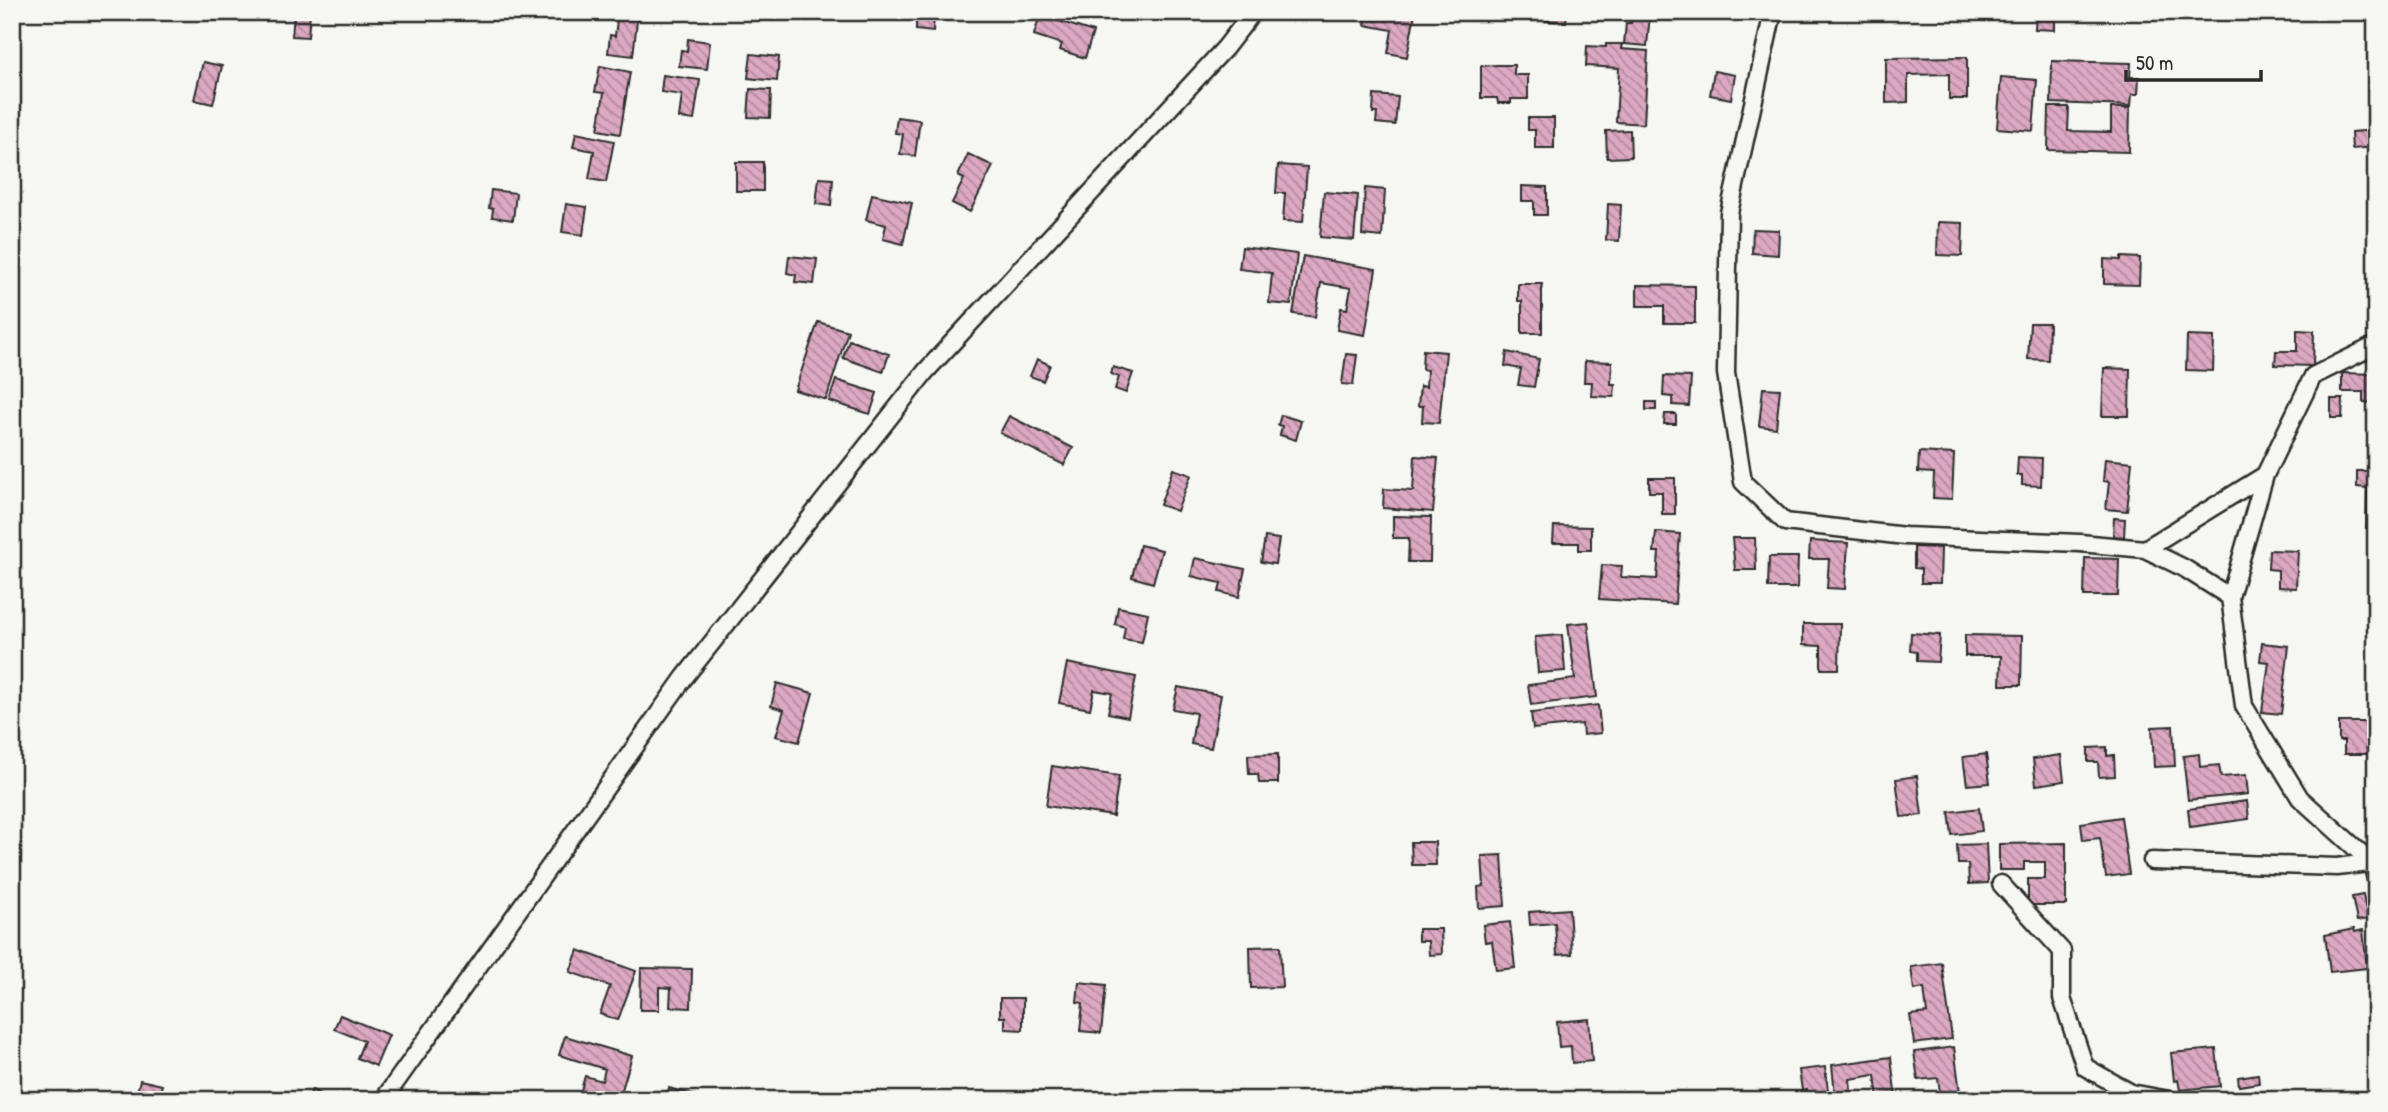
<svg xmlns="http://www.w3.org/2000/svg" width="2388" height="1112" font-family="'Patrick Hand',sans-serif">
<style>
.building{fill:url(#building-back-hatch);stroke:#2b2b2b;stroke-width:2}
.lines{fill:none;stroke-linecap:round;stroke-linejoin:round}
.minor-casing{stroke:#2b2b2b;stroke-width:21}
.minor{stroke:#f6f6f2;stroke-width:16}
</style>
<defs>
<pattern id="building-back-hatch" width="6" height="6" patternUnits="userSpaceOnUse" patternTransform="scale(1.75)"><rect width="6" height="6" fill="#dca8c2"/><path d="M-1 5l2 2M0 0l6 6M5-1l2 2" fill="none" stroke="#b3899e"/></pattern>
</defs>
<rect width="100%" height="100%" fill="#f6f6f2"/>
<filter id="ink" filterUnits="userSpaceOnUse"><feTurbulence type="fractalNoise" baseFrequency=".0143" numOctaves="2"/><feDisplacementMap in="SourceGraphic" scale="14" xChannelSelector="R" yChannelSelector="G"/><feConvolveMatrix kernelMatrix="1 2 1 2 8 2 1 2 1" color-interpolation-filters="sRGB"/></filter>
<g filter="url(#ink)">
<path class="building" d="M310,12L308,37L292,36L294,14L275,13Z
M618,12H638L633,56L608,53L610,35L615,36Z
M907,12H934L933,32L916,30V13Z
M1367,12L1415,13L1407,57L1388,53L1392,30L1365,25Z
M1547,12H1567L1566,22L1546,21Z
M1632,12L1650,14L1647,46L1624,44L1626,23H1631Z
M2036,12H2055V30L2035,29Z
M1040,15L1093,32L1085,58L1060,50L1062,44L1034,35Z
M688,39L710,42L707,69L679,66L681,50L687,51Z
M1606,44H1622L1621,49L1648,51L1644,124L1616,122L1619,68L1586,66L1587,46L1606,47Z
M2371,45H2376V64H2371Z
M751,54L779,57L777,81L748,78Z
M1967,57V99H1949V74L1908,75V102L1886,103V58Z
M2052,61L2131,63L2130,77H2139L2138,94H2132L2131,106L2051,103Z
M203,62L222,66L213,104L194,100Z
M1497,65H1514V75H1528V99H1511V103H1498L1497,98H1481V66Z
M600,66L630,72L620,134L598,130L604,93L595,92Z
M1714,71L1735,75L1731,99L1710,95Z
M663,75L700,80L694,120L679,118L682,95L661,92Z
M2001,77L2037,80L2033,131L1997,128Z
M750,89L771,90L770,118L748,117Z
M1374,95L1398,97L1395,125L1376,123L1377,113H1373Z
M2049,107H2069L2068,131L2111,132V108H2130L2129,152L2048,150Z
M897,117L920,120L915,156L900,154L903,134L895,133Z
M1528,118H1554V148H1535V130H1528Z
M1630,130L1631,157L1607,158L1606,131Z
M2376,130V147L2352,149L2351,132Z
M576,133L614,141L606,182L589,179L594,151L573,147Z
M968,154L993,166L970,212L952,203L964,179L958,176Z
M736,162H763V191H736Z
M2376,164V185L2371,186L2370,165Z
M1278,165L1307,167L1303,222L1283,221L1285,193H1276Z
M819,178L833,179L831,206L816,204Z
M1522,186L1547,187V215H1534V201H1522Z
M1365,188L1385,190L1382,237L1362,235Z
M491,190L516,193L513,220L492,217L493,209L489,208Z
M1324,192L1358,195L1354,240L1320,237Z
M872,194L912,203L903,244L883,239L886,225L866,220Z
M566,204L587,207L583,235L562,232Z
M1608,204L1621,205L1619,241L1606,240Z
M1938,222L1963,223L1962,256L1937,255Z
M1753,229L1779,230L1778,255L1752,253Z
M1242,247L1297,254L1291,305L1269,303L1272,273L1239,269Z
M789,256L817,259L814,284L795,282L796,275L787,273Z
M1303,256L1376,269L1365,335L1337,330L1341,308L1347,309L1351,288L1321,283L1315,317L1293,314Z
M2121,257L2140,258L2139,285L2104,284V259L2121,260Z
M1518,284H1542V333H1522V301H1518Z
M1637,285L1695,286V323H1664V306H1637Z
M818,322L848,331L826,400L795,390Z
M2030,323H2049L2048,360L2028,359Z
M2297,330L2314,331L2313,366L2275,365L2276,351H2297Z
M2187,336L2214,337L2213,371L2186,370Z
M849,340L889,354L883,372L843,358Z
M1423,350L1446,352L1439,423L1422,422L1423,406H1418L1420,386L1426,387L1427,370L1422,369Z
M1507,352L1539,359L1534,387L1518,385L1521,369L1505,366Z
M1346,354L1357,355L1353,385L1342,384Z
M1037,359L1050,365L1043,381L1030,376Z
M1585,361L1612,362L1611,384H1615L1614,397L1591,396L1592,382H1584Z
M1113,367L1133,373L1126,393L1115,389L1119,377L1111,374Z
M2104,368L2130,369L2129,416H2102Z
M2342,373L2376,374V403L2363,402V392H2342Z
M1664,376L1691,377L1689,406L1672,405L1673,397L1663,396Z
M836,380L877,393L870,414L829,401Z
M1763,388L1780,389L1776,428L1759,426Z
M2331,399H2343L2342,418H2331Z
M1646,402H1656V410H1646Z
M1665,414H1676V424H1664Z
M1281,415L1301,421L1296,440L1280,435L1282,426L1278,425Z
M1009,416L1073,448L1064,465L1000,433Z
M1919,452L1954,454L1952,499L1933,498L1934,473L1918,472Z
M1415,456L1438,458L1433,512L1383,508L1384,489L1413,491Z
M2018,457L2042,458L2041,486L2022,485V475H2017Z
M2105,459L2132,462L2127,511L2106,509L2109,482L2103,481Z
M1173,469L1191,475L1177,511L1160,505Z
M2357,471H2376V529L2366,528L2367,488L2357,487Z
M1649,478H1675V514H1662V492H1649Z
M1393,516L1431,517L1430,562H1408L1409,538H1393Z
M2114,518L2125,519L2124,537L2113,536Z
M1554,526L1591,527V550H1579V543H1553Z
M1656,532L1680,534L1675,604L1599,599L1602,565L1622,566L1621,577L1657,579L1659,552H1654Z
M1265,537L1279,539L1275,564L1261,562Z
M1732,538H1755L1756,570H1735Z
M1810,541L1848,543L1845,589L1827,588L1829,559H1809Z
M1140,545L1162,550L1153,583L1132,577Z
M1914,547L1941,548L1940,583H1921V569L1914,568Z
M2269,550L2298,551L2296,588L2278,587V570L2268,569Z
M1769,557H1798L1797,588H1768Z
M1195,558L1245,569L1239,597L1219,592L1221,583L1191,576Z
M2085,558L2119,559L2118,596H2084Z
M1118,607L1148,613L1142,642L1123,639L1125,627L1115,624Z
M1588,622L1597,697L1531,705L1528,685L1575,679L1568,624Z
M1803,624H1840L1839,669H1821V646L1803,645Z
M1911,633L1940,635L1938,662L1917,661V652L1910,651Z
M1562,635L1565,671L1538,673L1535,637Z
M1965,635L2022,636L2021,685H2000L2001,656H1965Z
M2262,643L2289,646L2281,714L2262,712L2269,662L2260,661Z
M1067,663L1136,677L1128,717L1108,713L1112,693L1094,690L1090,709L1059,703Z
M777,683L813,693L799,742L776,736L784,710L771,706Z
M1178,687L1221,695L1211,748L1191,744L1196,713L1173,709Z
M1598,705L1601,733L1583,735L1582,724L1533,729L1531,713Z
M2339,722H2367V754H2344V741H2339Z
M2173,726L2175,766L2154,767L2152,727Z
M2107,747V756L2114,755L2115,776L2099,777L2098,762H2088V748Z
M1278,754V783H1259L1258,774H1249L1248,755Z
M1986,754L1990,783L1967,785L1963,757Z
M2199,754L2200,767L2219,765L2221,777L2246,775L2248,794L2188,800L2183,756Z
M2061,755L2064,781L2036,785L2033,759Z
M1052,766L1119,776L1113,816L1046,806Z
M1917,776L1922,815L1901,817L1896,779Z
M2247,801L2249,819L2190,827L2188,809Z
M1979,808L1982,831L1952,835L1949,812Z
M2121,817L2129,874L2106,877L2100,838L2083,840L2081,823Z
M1411,842H1435L1436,865H1412Z
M2066,843V905H2028V879H2045V862H2024V870H1999V844Z
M1986,844L1988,883L1969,884L1968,864H1958L1957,845Z
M1502,855L1505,906L1479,908L1478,887L1484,886L1482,856Z
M2363,895L2368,919L2357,921L2352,897Z
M1569,909L1572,954L1557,955L1555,923L1530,925L1529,912Z
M1510,922L1515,968L1496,970L1492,941L1485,942L1483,925Z
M1418,929H1441L1442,954L1429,955L1428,941H1418Z
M2354,929L2355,932L2363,930L2367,968L2330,972L2325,935Z
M1280,946L1282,987L1251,988L1250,947Z
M578,950L636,971L618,1020L600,1014L610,986L570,972Z
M1942,963L1952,1039L1914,1044L1910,1015L1927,1013L1924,988L1914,990L1911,967Z
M641,968L692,969L691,1008L670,1007L671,988L659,987V1010H640Z
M1079,982L1106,985L1101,1033L1080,1031L1083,1003L1077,1002Z
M1000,998H1023V1030L1005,1029V1017H1000Z
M340,1015L389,1035L376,1066L357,1058L364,1041L334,1029Z
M1589,1019L1592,1061L1572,1063L1571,1046L1559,1047L1557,1022Z
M565,1036L632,1056L619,1100H586L579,1097L585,1076L602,1081L605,1069L559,1055Z
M1954,1047L1961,1100H1941L1938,1078L1918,1080L1914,1052Z
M2216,1049L2220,1086L2180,1090L2178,1080L2174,1081L2171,1053Z
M1891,1057L1896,1100H1878L1875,1075L1850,1079L1851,1091L1835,1093L1832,1065Z
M1825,1067L1829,1098L1808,1100L1807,1089L1802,1090L1799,1070Z
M2258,1074L2259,1083L2239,1086L2238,1077Z
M140,1080L162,1085L158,1100H135Z
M669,1088L710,1100H665Z
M312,1090L331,1100H307Z
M1098,1094L1100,1100H1079Z"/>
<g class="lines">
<g class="minor-casing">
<path id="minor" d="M1773,12L1729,213L1726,373L1743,482L1785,522L1905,536L2080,543L2145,549L2265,475
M2145,549L2184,568L2230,597L2244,706L2300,798L2372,863L2376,879
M2230,597L2265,475L2313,376L2376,345
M2152,861L2337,867L2376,862
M2001,884L2062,951V998L2085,1067L2131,1093L2169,1100
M383,1100L684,678L926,371L1225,48L1253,12"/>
</g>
<use href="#minor" class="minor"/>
</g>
</g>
<rect width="2388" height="1112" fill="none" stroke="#f6f6f2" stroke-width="42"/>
<rect x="21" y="21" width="2346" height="1070" fill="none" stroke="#2b2b2b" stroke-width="2.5" filter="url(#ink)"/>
<path d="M2126 70v10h135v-10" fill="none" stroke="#2b2b2b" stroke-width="3.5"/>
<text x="2136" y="70" font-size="21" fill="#2b2b2b" stroke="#f6f6f2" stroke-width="5" paint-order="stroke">50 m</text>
</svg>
